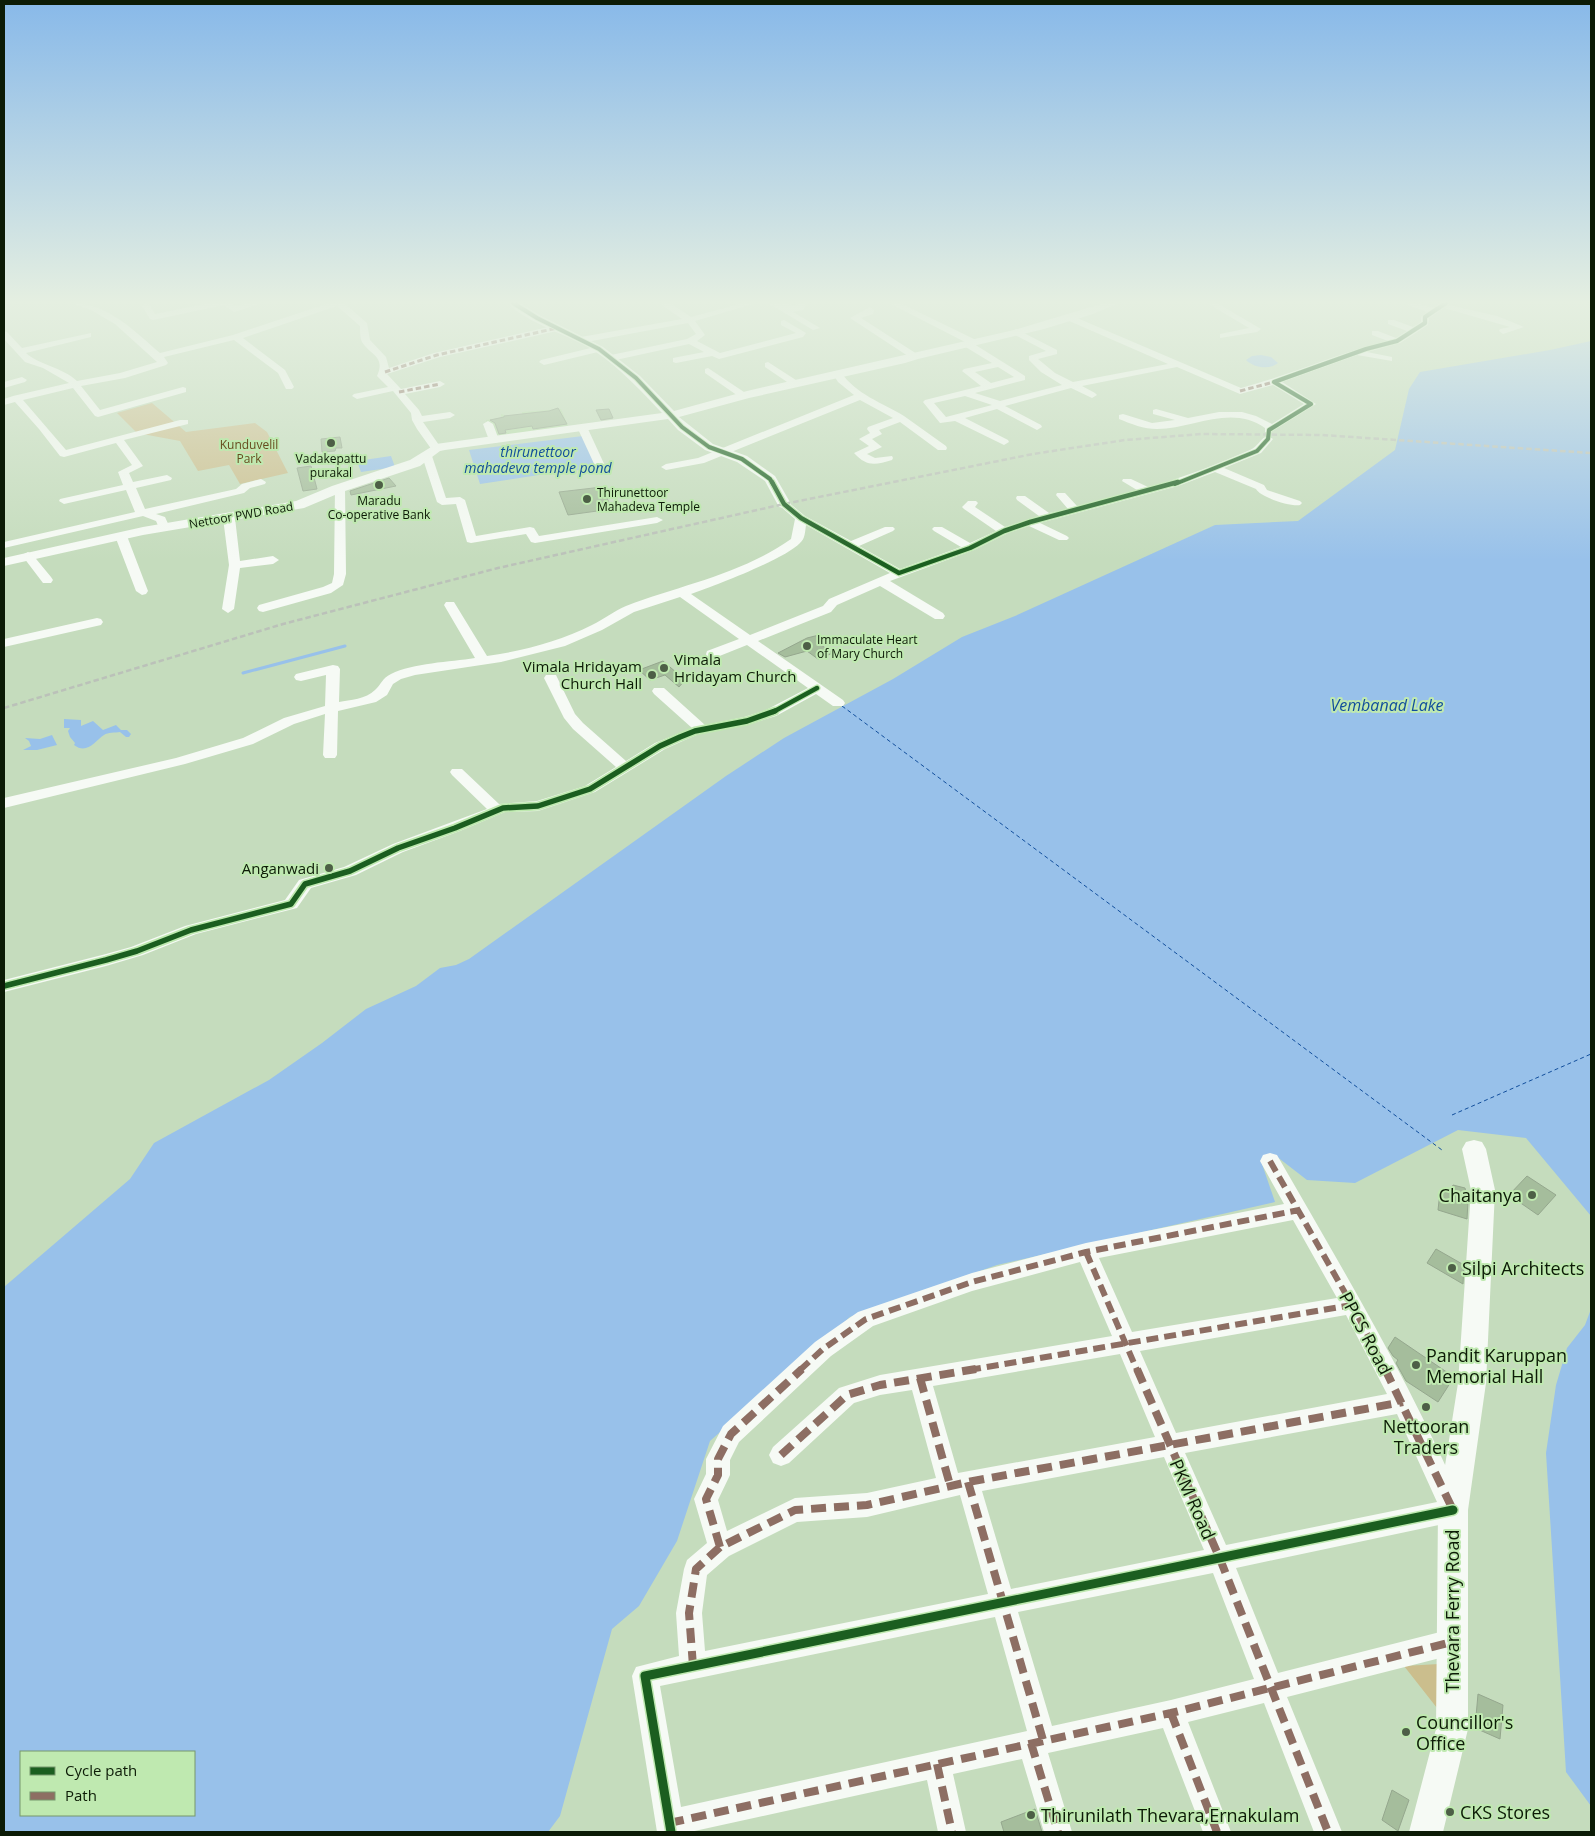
<svg xmlns="http://www.w3.org/2000/svg" width="1595" height="1836" font-family="'Open Sans',sans-serif">
<style>
.built{fill:#b9ddac}
.green{fill:#cbbe8d}
.water{fill:#98c1ea;fill-rule:evenodd}
.lines{fill:none;stroke-linecap:round;stroke-linejoin:round}
.stream{stroke:#98c1ea;stroke-width:3}
.ferry{stroke:#114e9c;stroke-width:1;stroke-dasharray:4 3;stroke-linecap:butt}
.building{fill:#a5bd9c;stroke:#95a78e}
.minor{fill:#f6faf5;fill-rule:evenodd}
.tertiary{fill:#f6faf5;fill-rule:evenodd}
.rail{stroke:#bbc1b9;stroke-width:2.5;stroke-dasharray:5.5 3;stroke-linecap:butt}
.quiet-far2{stroke:#8d6e63;stroke-width:3;stroke-dasharray:5.5 3;stroke-linecap:butt}
.quiet-far1{stroke:#8d6e63;stroke-width:6;stroke-dasharray:12 6;stroke-linecap:butt}
.quiet{stroke:#8d6e63;stroke-width:8;stroke-dasharray:15 8;stroke-linecap:butt}
.cycleway-far3-casing{stroke:#bfe9b0;stroke-width:5.5}
.cycleway-far2-casing{stroke:#bfe9b0;stroke-width:7}
.cycleway-far1-casing{stroke:#bfe9b0;stroke-width:9}
.cycleway-casing{stroke:#bfe9b0;stroke-width:12}
.cycleway-far3{stroke:#1b5e20;stroke-width:4}
.cycleway-far2{stroke:#1b5e20;stroke-width:4.5}
.cycleway-far1{stroke:#1b5e20;stroke-width:5.5}
.cycleway{stroke:#1b5e20;stroke-width:9}
.poi-dot{fill:#4d5f46;stroke:#bfe9b0;stroke-width:2}
.labels{text-anchor:middle;dominant-baseline:central;stroke-width:4;stroke-linejoin:round;paint-order:stroke}
.far-park-label{font-size:12px;fill:#674c1f;stroke:#bfe9b0}
.far-poi-label{font-size:12px;fill:#0c1b06;stroke:#bfe9b0}
.far-street-label{font-size:12px;fill:#0c1b06;stroke:#bfe9b0}
.far-water-label{font-size:14px;font-style:italic;fill:#114e9c;stroke:#bfe9b0}
.poi-label{font-size:15px;fill:#0c1b06;stroke:#bfe9b0;text-anchor:end}
.water-label{font-size:16px;font-style:italic;fill:#114e9c;stroke:#bfe9b0}
.near-poi-label{font-size:18px;fill:#0c1b06;stroke:#bfe9b0;text-anchor:start}
.near-street-label{font-size:18px;fill:#0c1b06;stroke:#bfe9b0}
</style>
<rect width="100%" height="100%" fill="#c5dcbd"/>
<path class="built" d="M561,409L569,428L491,441L486,420L501,418V414L507,416L522,415V412Z"/>
<path class="green" d="M152,403L186,432L255,423L267,432L288,473L240,484L229,465L198,471L180,441L137,433L117,413Z
M1439,1664L1437,1708L1404,1666Z"/>
<path class="water" d="M1591,341V1216L1526,1138L1458,1130L1355,1183L1307,1180L1276,1156L1261,1161L1275,1202L997,1265L850,1317L710,1441L677,1541L639,1606L612,1629L560,1816L548,1832H4V1287L130,1179L154,1143L269,1080L322,1043L366,1009L416,986L440,968L456,965L469,959L726,776L784,738L893,679L962,637L1015,616L1215,525L1298,521L1395,450L1409,389L1420,372L1550,350ZM21,1752H194V1815H21Z
M1261,355L1271,357L1278,363C1270,370 1254,368 1246,360L1252,356Z
M583,436L597,469L565,471L480,484L469,450Z
M391,456L395,467L361,472L357,461Z
M64,719L81,720V726L93,721L103,730L116,725L121,730H127L131,734L129,737H126L120,732C115,733 108,732 104,735C95,741 87,755 74,745L75,743L70,737L68,731L70,728H64Z
M52,735L57,745L37,750H23L31,746L29,741L25,738L40,739Z
M1591,1309V1806L1566,1772L1546,1453L1556,1385L1567,1348L1585,1325Z"/>
<g class="lines">
<path class="stream" d="M243,673L345,646"/>
<path class="ferry" d="M842,706L1442,1150
M1452,1115L1591,1054"/>
</g>
<path class="building" d="M558,408L567,424L533,429L532,426L505,430L506,433L499,434L495,423L490,420L504,417V416L549,411Z
M609,409L613,418L601,420L596,410Z
M340,437L342,448H336L335,451L322,452L321,439Z
M311,466L317,489L303,491L297,468Z
M389,478L396,486L351,495L350,491Z
M602,487L612,509L568,515L559,492Z
M819,635L828,643L821,645L833,653L818,659L807,651L785,657L778,653L807,638Z
M663,661L685,680L679,687L665,675L650,680L639,670Z
M1527,1176L1556,1195L1538,1215L1509,1195Z
M1453,1185L1465,1188L1468,1201L1467,1219L1438,1210L1440,1192H1450Z
M1436,1249L1464,1265L1463,1284L1427,1263Z
M1395,1337L1454,1377L1438,1402L1406,1381L1396,1363L1398,1360L1393,1356L1388,1348Z
M1478,1694L1503,1705L1500,1739L1475,1728Z
M1392,1790L1409,1800L1398,1831L1382,1820Z
M1035,1809L1042,1832H1004L1001,1822Z"/>
<g class="lines">
<path class="minor" d="M71,303C108,303 133,330 160,353L233,335L329,303H344L367,323L370,340L386,357L389,368L434,353L557,325L561,328L557,331L440,357L387,374L401,389L440,381L445,384L440,387L405,394L419,410L422,416L450,412L455,415L450,418L423,422L441,448L436,451L432,450L417,429L412,420L411,413L393,391L357,399L352,396L354,394L388,387L377,376C386,356 370,355 362,342C360,338 360,331 360,326L337,306L243,338L285,370L294,387L292,389H286L278,373L234,340L164,357L168,363L166,365L125,378L81,386L100,410L183,387L186,388V392L98,417L95,416L73,388L23,400L66,450L180,420H188V424L124,440L143,466L129,473L133,482L167,475L172,478L171,480L136,488L145,509L236,489L242,484L261,479L266,482L265,484L250,488L244,493L156,514L165,517L170,528L168,530H160L156,521L143,516L4,548V542L135,512L126,490L64,504L59,501L60,499L123,485L118,472L132,465L116,443L64,457L60,456L39,429L15,402L4,405V399L13,396L69,383L43,368L25,362L4,339V331L7,332L22,348L91,333V337L26,353C37,364 64,368 77,381L120,373L157,362L115,324L91,310Z
M146,303L149,304L155,314L209,303H232L236,306L248,303H262L234,312L224,305L153,320L150,319L142,306Z
M662,303H670L691,317L743,303H756L695,321L705,335L697,341L720,353L796,333L781,325V321L784,320L806,333L803,337L719,359L712,356L676,363L673,362V358L704,352L689,344L611,361L606,358L611,355L687,339L696,334L688,323L581,343L577,340L581,337L682,319L663,306Z
M768,303H789L794,306L799,303H807L803,310L793,312L820,328L813,330Z
M889,303H900L976,340L977,342L974,344L1025,376V380L975,393L1000,401L1062,385L1041,372L1029,360V356L1046,351L1013,334L1012,332L1016,329L1057,350V354L1038,359L1055,373L1073,382L1168,364L1067,320V316L1070,315L1241,388C1291,375 1338,353 1388,341L1372,335V331H1378L1396,338L1407,331L1388,324V320H1394L1413,327L1421,322V317L1427,312L1403,303H1416L1433,308L1440,303H1450L1449,305L1497,316L1524,327L1503,334L1499,331L1500,329L1510,327L1444,308L1429,318L1428,325L1400,343L1367,352L1392,357V361L1357,355L1282,382L1316,404L1269,433L1265,432V428C1231,404 1193,429 1157,429C1144,429 1131,424 1119,419V415L1123,414L1152,423L1175,420L1153,414V410L1156,409L1188,418L1219,412H1242L1256,416L1272,424L1304,404L1273,385L1240,394L1177,367L1082,386L1095,393L1097,395L1092,398L1071,388L1005,406L1041,425L1042,427L1037,430L997,409L965,418L1008,440L1009,442L1004,445L955,421L940,423L923,402L925,400L981,386L962,371L964,369L992,363L964,346L963,344L965,342ZM998,367L1014,377L991,383L975,372ZM965,396L992,405L946,417L934,403Z
M1207,303H1217L1261,329L1257,332L1220,338V334L1249,328Z
M870,307L874,310L873,314L861,318L917,354V358H911L850,318Z
M599,346L604,349L602,351L544,365L539,362L541,360Z
M768,362L799,382V386H793L765,367V363Z
M708,368L747,394V398H741L705,373V369Z
M838,371L841,372C855,394 883,403 904,416C918,426 932,436 946,446L947,448L946,450H938L900,422L879,430L882,434L872,439L882,447L867,454L875,458L892,456L893,458L892,460C875,465 867,467 854,453L869,446L859,439L870,433L867,429L868,427L893,418L860,400L704,463L666,470L661,467L666,464L698,458L854,395L838,382L833,374Z
M22,377L27,380L25,382L4,388V382Z
M488,421L493,424L499,440L498,442L494,443L489,440L483,424Z
M583,426L588,429L606,468L605,470L601,471L596,468L578,429Z
M1268,436L1273,439L1261,453L1224,468L1264,485L1267,490L1300,501L1302,503L1300,505C1291,507 1260,497 1256,489L1215,472L1178,486L1040,523L1067,536L1069,538L1067,540H1059L1029,526L1008,533L974,550L890,581L943,613L945,616L943,619H935L880,586L837,605L831,612L758,641L843,700L845,703L843,706H833L816,694L776,716L747,725L699,734L685,740L665,749L595,792L538,811L505,812L460,831L403,852L356,875L311,888L297,908L196,934L143,955L106,966L4,992V980L106,954L131,947L185,926L285,900L299,880L344,867L393,844L487,809L452,775L450,772L452,769H462L499,804L537,801L585,786L616,767L573,729L564,718L544,678L546,675H556L575,714L583,723L626,761L655,743L692,728L654,694L652,691L654,688H664L705,725L744,717L766,710L808,688L747,645L717,657H707L706,654L707,651L739,639L680,597L634,612L602,630L565,646L501,662L415,675L401,679L393,684L387,695L376,702L338,711L337,755L335,758H325L323,755L325,714L294,724L253,744L185,764L4,808V798L176,758L243,738L284,718L325,706L326,675L301,681L296,680L294,677L296,674L333,665L338,666L340,669L339,702C350,700 366,699 375,690C381,685 382,678 391,674C413,663 450,662 475,658L444,605L446,602H454L487,656C523,651 560,641 592,625C604,619 614,611 626,606C681,585 742,574 791,539L795,519L780,506L778,504L780,502H788L805,516L851,541L885,527H893L895,529L893,531L859,546L900,569L961,547L934,531L932,529L934,527H942L970,543L996,531L964,509L962,507L968,501H976L978,503L975,507L1005,527L1039,516L1017,500L1016,498L1017,496H1025L1049,513L1068,509L1056,495L1057,493H1065L1077,506L1137,490L1122,481L1123,479H1131L1148,487C1183,478 1217,464 1250,450C1258,447 1260,438 1268,436ZM806,525L890,573L829,599L823,606L750,635L691,594C714,586 785,559 800,543C805,539 805,532 806,525Z
M427,453L432,456L446,498L460,497L465,500L476,536L530,527L534,528L539,536L657,517L663,520L657,523L535,543L531,542L526,534L471,543L467,542L456,504L442,505L437,502L422,456Z
M340,485L345,488L346,574L343,585L331,593L263,612L259,611L257,608L259,605L323,587L332,583L334,574L335,488Z
M229,515L235,518L240,561L273,556L279,560L273,564L240,568L234,609L228,613L222,609L229,565L223,518Z
M121,533L127,536L148,591L146,594L142,595L136,591L115,536Z
M28,552L32,554L51,577L53,580L51,583H43L24,558L22,556L24,554Z
M97,618L101,619L103,622L101,625L4,647V639Z
M1270,1153L1277,1155C1343,1270 1413,1386 1465,1510L1461,1518L1453,1522L1236,1568L1278,1673L1452,1629L1461,1633L1465,1642L1461,1651L1452,1655L1287,1697L1342,1832H1314L1264,1703L1188,1722L1231,1832H1203L1163,1728L1048,1753L1072,1832H1044L1022,1759L953,1774L966,1832H938L927,1780L690,1832H657L632,1676L636,1667L679,1656L676,1613L684,1569L687,1560L707,1543L694,1499L706,1474V1459L723,1426L815,1342L858,1312L972,1273L1086,1243L1284,1204L1260,1161L1263,1155ZM1293,1220L1337,1298L1132,1332L1099,1258ZM1080,1262L1112,1336L880,1375L839,1388L773,1447L769,1455L773,1463L781,1466L789,1463L854,1403L880,1395L912,1390L936,1478L867,1493L795,1498L727,1531L718,1500L730,1475V1460L739,1442L831,1356L873,1326L972,1291ZM1346,1315L1387,1394L1176,1433L1140,1351ZM1120,1354L1155,1437L958,1473L933,1386ZM1397,1414L1437,1502L1226,1545L1185,1453ZM1164,1457L1204,1550L1011,1589L982,1491ZM960,1495L988,1594L705,1651L702,1613L707,1575L729,1556L797,1522L867,1517ZM1213,1573L1254,1679L1171,1700L1052,1726L1018,1612ZM995,1617L1027,1731L681,1807L660,1686Z"/>
<path class="tertiary" d="M508,303H520L541,316L603,347L640,376L674,411L747,391L1014,330L1104,303H1119L1093,314L1044,329L918,359L905,363L749,398L679,417L713,444L747,456L775,476L791,504L784,508L779,507L765,481L737,462L705,450L678,430L668,419L445,450L440,451L420,466L342,492L304,508L143,535L4,566V558L143,527L296,501L332,486L410,460L436,444L662,413C641,391 621,369 596,352C573,336 525,323 508,303Z
M1474,1140L1482,1142L1486,1149L1495,1190L1486,1383L1468,1510V1729L1443,1832H1409L1436,1729L1438,1510L1458,1383L1471,1190L1462,1149L1466,1142Z"/>
<path class="rail" d="M4,708L283,624L498,568L784,504L1033,454L1125,440L1202,434L1322,435L1591,453"/>
<path class="quiet-far2" d="M385,372L437,355L557,328
M1240,391L1274,382
M399,392L440,384"/>
<path class="quiet-far1" d="M1270,1161L1352,1305L1386,1370
M1086,1252L1137,1370
M800,1370L823,1349L866,1319L972,1282L1086,1252L1299,1210
M969,1370L1352,1305"/>
<path class="quiet" d="M1137,1369L1220,1559L1328,1832
M1385,1369L1453,1510H1449
M920,1378L950,1485
M781,1455L847,1395L880,1385L976,1369
M968,1482L1043,1740
M720,1547L706,1499L718,1475V1459L731,1434L802,1369
M693,1666L689,1613L696,1569L720,1547L795,1510L867,1505L968,1482L1403,1402
M1171,1713L1217,1832
M1031,1743L1058,1832
M937,1764L952,1832
M669,1823L1171,1713L1452,1642"/>
<g class="cycleway-far3-casing">
<path id="cycleway-far3" d="M513,303L537,318L599,349L636,378L682,427L709,447L742,459L770,479L773,484
M1175,484L1257,451L1268,439L1269,430L1311,404L1274,382L1366,349L1397,341L1425,323V317L1446,303"/>
</g>
<g class="cycleway-far2-casing">
<path id="cycleway-far2" d="M772,482L784,504L801,518L899,573L970,548L1004,531L1030,522L1178,482
M773,712L817,688"/>
</g>
<g class="cycleway-far1-casing">
<path id="cycleway-far1" d="M4,986L106,960L137,951L191,930L291,904L305,884L350,871L398,848L455,828L503,808L538,806L590,789L660,746L680,737L695,731L747,721L775,711"/>
</g>
<g class="cycleway-casing">
<path id="cycleway" d="M671,1832L645,1676L1453,1510"/>
</g>
<use href="#cycleway-far3" class="cycleway-far3"/>
<use href="#cycleway-far2" class="cycleway-far2"/>
<use href="#cycleway-far1" class="cycleway-far1"/>
<use href="#cycleway" class="cycleway"/>
</g>
<linearGradient id="sky" x2="0" y2="1"><stop stop-color="#88b9e9"/><stop offset="0.54" stop-color="#e5efe1"/><stop offset="1" stop-color="#e5efe1" stop-opacity="0"/></linearGradient>
<rect width="1595" height="560" fill="url(#sky)"/>
<g class="poi-dot">
<circle cx="331" cy="443" r="5"/>
<circle cx="379" cy="485" r="5"/>
<circle cx="587" cy="499" r="5"/>
<circle cx="807" cy="646" r="5"/>
<circle cx="664" cy="668" r="5"/>
<circle cx="652" cy="675" r="5"/>
<circle cx="329" cy="868" r="5"/>
<circle cx="1532" cy="1195" r="5"/>
<circle cx="1452" cy="1268" r="5"/>
<circle cx="1416" cy="1365" r="5"/>
<circle cx="1426" cy="1407" r="5"/>
<circle cx="1406" cy="1732" r="5"/>
<circle cx="1450" cy="1812" r="5"/>
<circle cx="1031" cy="1815" r="5"/>
</g>
<g class="labels">
<g class="far-park-label">
<text x="249" y="444">Kunduvelil<tspan x="249" dy="14">Park</tspan></text>
</g>
<g class="far-poi-label">
<text x="331" y="458">Vadakepattu<tspan x="331" dy="14">purakal</tspan></text>
<text x="597" y="492" text-anchor="start">Thirunettoor<tspan x="597" dy="14">Mahadeva Temple</tspan></text>
<text x="379" y="500">Maradu<tspan x="379" dy="14">Co-operative Bank</tspan></text>
<text x="817" y="639" text-anchor="start">Immaculate Heart<tspan x="817" dy="14">of Mary Church</tspan></text>
</g>
<g class="far-street-label">
<text transform="translate(241 515) rotate(-10)">Nettoor PWD Road</text>
</g>
<g class="far-water-label">
<text x="538" y="451">thirunettoor<tspan x="538" dy="16">mahadeva temple pond</tspan></text>
</g>
<g class="poi-label">
<text x="674" y="659" text-anchor="start">Vimala<tspan x="674" dy="17">Hridayam Church</tspan></text>
<text x="642" y="666">Vimala Hridayam<tspan x="642" dy="17">Church Hall</tspan></text>
<text x="319" y="868">Anganwadi</text>
</g>
<g class="water-label">
<text x="1387" y="705">Vembanad Lake</text>
</g>
<g class="near-poi-label">
<text x="1522" y="1195" text-anchor="end">Chaitanya</text>
<text x="1462" y="1268">Silpi Architects</text>
<text x="1426" y="1355">Pandit Karuppan<tspan x="1426" dy="21">Memorial Hall</tspan></text>
<text x="1426" y="1426" text-anchor="middle">Nettooran<tspan x="1426" dy="21">Traders</tspan></text>
<text x="1416" y="1722">Councillor's<tspan x="1416" dy="21">Office</tspan></text>
<text x="1460" y="1812">CKS Stores</text>
<text x="1041" y="1815">Thirunilath Thevara,Ernakulam</text>
</g>
<g class="near-street-label">
<text transform="translate(1366 1333) rotate(62)">PPCS Road</text>
<text transform="translate(1193 1499) rotate(66)">PKM Road</text>
<text transform="translate(1452 1611) rotate(-90)">Thevara Ferry Road</text>
</g>
</g>
<rect width="1595" height="1836" fill="none" stroke="#0c1b06" stroke-width="10"/>
<rect x="20" y="1751" width="175" height="65" fill="#bfe9b0" stroke="#77976c"/>
<rect x="30" y="1767" width="25" height="8" fill="#1b5e20" stroke="#77976c"/>
<text x="65" y="1776" font-size="15" fill="#0c1b06">Cycle path</text>
<rect x="30" y="1792" width="25" height="8" fill="#8d6e63" stroke="#77976c"/>
<text x="65" y="1801" font-size="15" fill="#0c1b06">Path</text>
</svg>
